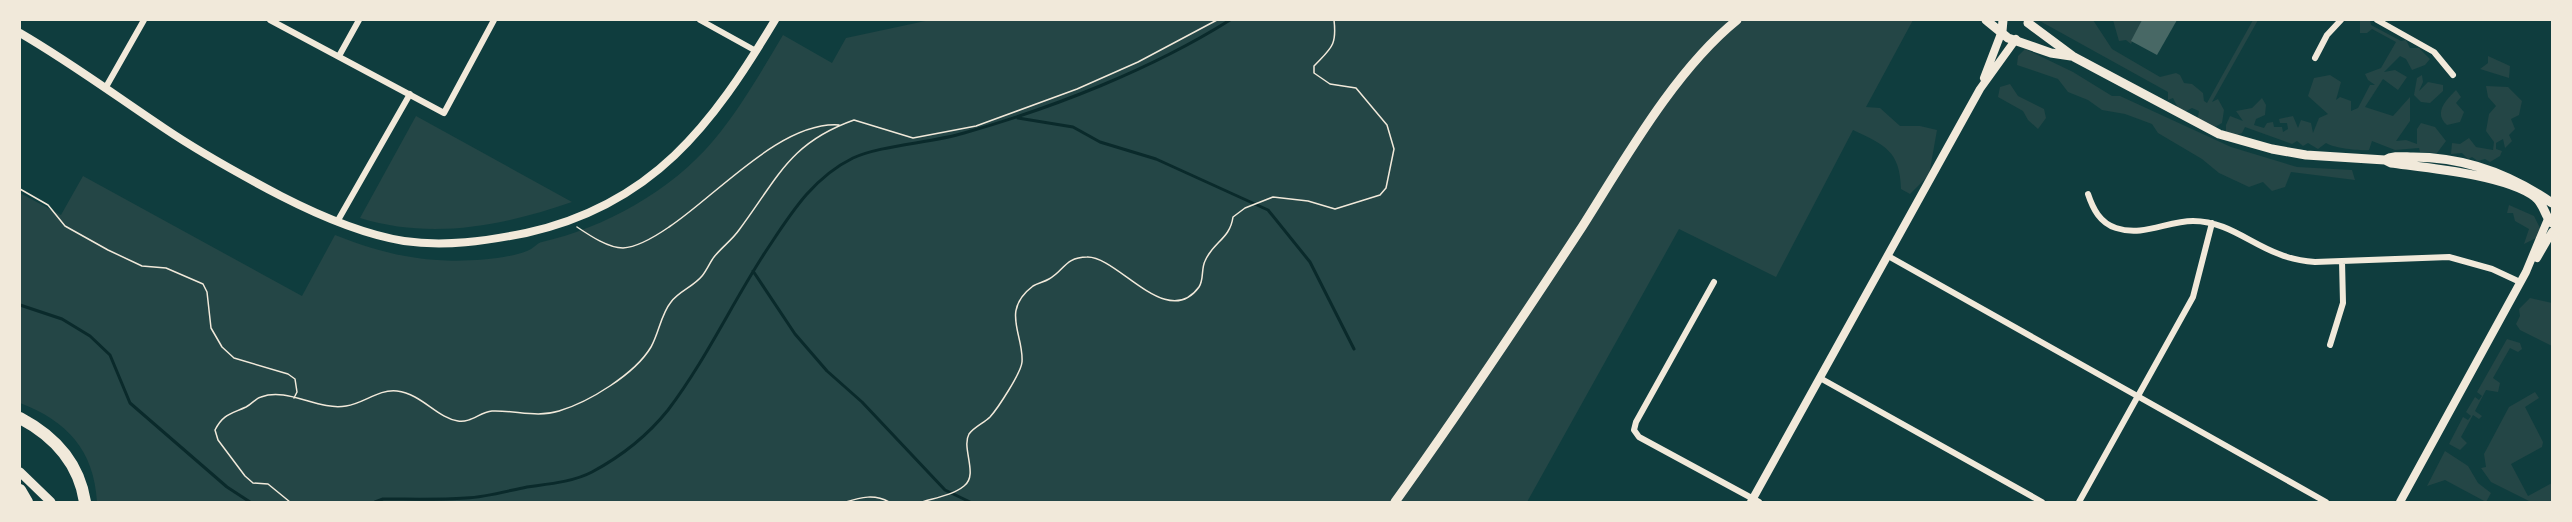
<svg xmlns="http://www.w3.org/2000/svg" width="2572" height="522" font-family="Mulish,sans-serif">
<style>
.green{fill:#244646}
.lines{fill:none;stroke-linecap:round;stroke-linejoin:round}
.stream{stroke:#0a2a2b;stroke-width:3}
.building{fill:#486865}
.path{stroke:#f1e9da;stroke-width:1.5}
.minor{stroke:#f1e9da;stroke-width:6}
.tertiary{stroke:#f1e9da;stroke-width:8}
.secondary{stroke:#f1e9da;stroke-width:9}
.motorway{stroke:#f1e9da;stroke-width:12}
</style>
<rect width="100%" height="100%" fill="#0f3d3e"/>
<path class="green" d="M930,20H1913L1866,107L1880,108L1900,126H1920L1937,130L1929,175L1910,194L1901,189C1900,151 1885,145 1853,130L1776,277L1679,229L1527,502H97C94,450 67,421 20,403V193L61,215L83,176L302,296L335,235C368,248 401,258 437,260C462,262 504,260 527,251C533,249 537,243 542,242C604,228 671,191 713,141C740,109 761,72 783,35L832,63L846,38Z
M2038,20H2093L2112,49L2160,77L2176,73L2180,75L2184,83L2192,84L2203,93L2204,101L2207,103L2253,20H2258L2212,102L2218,99L2224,110L2222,123L2215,127L2197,122L2199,111L2192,108L2181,114L2173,98L2168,100V92Z
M2113,20H2142L2131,44L2126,40L2119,41Z
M2360,20H2370L2371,25L2401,41L2406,40L2410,48H2419L2430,59L2425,65L2412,70L2406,59L2400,56L2384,72L2395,70L2407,77L2398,90L2383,79L2365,107L2393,116L2410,97V121L2396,141L2406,140L2417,144V129L2421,123L2435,127L2446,141L2437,153L2420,152L2419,148L2395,150L2372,141L2369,150C2360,151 2333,148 2326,143L2318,149L2308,143L2303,146L2297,141L2292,144L2245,127L2242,133L2232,137L2226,134V125L2230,116L2243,121L2236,111L2252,108L2262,98L2266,105L2265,115L2256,119L2254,125L2264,128L2267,123L2273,122L2274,127H2282L2283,132L2288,129L2287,123H2280L2279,119L2293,116L2298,128L2301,120L2311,123L2313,133L2319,118L2328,114L2308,96L2314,78L2330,75L2341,82L2336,100L2340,97L2351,101V111L2358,108L2370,85H2375L2368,80L2365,74L2381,68L2396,42L2372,29L2367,33H2360Z
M2025,49L2073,72L2112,96H2120L2231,147L2297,167L2352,170L2355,180L2291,172L2285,187L2272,191L2263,182L2249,187L2219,173L2202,159L2158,133L2152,124L2125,114L2102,110L2088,100L2068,92L2058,79L2017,65L2018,56Z
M2488,56L2510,66L2509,78L2480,69L2488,63Z
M2422,75L2423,82L2419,91L2428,82L2443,85V91L2430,103L2421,102L2414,95L2417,78Z
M2010,84L2018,96L2044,109L2046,118L2038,129L2028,120L2023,111L1998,97L2000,87Z
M2486,86L2508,87L2522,101L2519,115L2511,119L2515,129L2509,135L2512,141L2505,148L2503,139L2496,143V149L2502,151L2500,156L2490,162L2485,159L2478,161L2472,157L2468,159L2462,153L2451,154L2452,143L2460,144L2469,138L2476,147L2493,150L2494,142L2486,131L2489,114L2496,106L2488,97Z
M2456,90L2461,97L2456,103L2464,112L2460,122L2447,125C2433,113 2446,100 2456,90Z
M416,116L572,202C502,226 432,240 360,218Z
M2509,205L2534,216L2541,230L2538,237L2524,244L2529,229L2515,221L2513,213H2507Z
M2530,298L2552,303V346L2520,330L2516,324L2520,316L2519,309Z
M2507,339L2520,343L2522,349L2518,352L2510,348L2493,378L2500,383L2498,392L2486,390L2475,411L2482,416L2479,419L2473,415L2461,437L2467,443L2460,450L2449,444L2463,417L2468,420L2471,416L2466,412L2475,397L2479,400L2482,396L2477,392Z
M2535,392L2539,398L2525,407L2543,442L2542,447L2511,464L2528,496L2552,483V502H2531L2491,482L2481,468L2486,467L2484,454L2509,407Z
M2445,451L2468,466L2478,483L2491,493L2486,502L2445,480L2427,486Z"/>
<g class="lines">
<path class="stream" d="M1018,118L1073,127L1100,142L1156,159L1268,210L1310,262L1354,349
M753,271L795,334L827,371L862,402L945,490L970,502
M20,305L62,319L90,336L110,355L130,403L227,487L250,502
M375,502L383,499C410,499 438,500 466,498C486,497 507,491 527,487C548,484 573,482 592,472C620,457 648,435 668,410C706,360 732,303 766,251C790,215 812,178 853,158C881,145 932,143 964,133C1053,108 1152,69 1230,20"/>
</g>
<path class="building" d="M2142,20H2177L2157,55L2131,41Z"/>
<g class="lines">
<path class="path" d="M20,189L48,205L65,226L108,250L142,266L166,268L203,284L207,292L211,328L222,347L234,358L288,374L295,379L297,392L294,398
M577,227C589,235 608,248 623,248C639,247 656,236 669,227C716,196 781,121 839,125
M290,502L268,484L253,483L245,476L218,440L215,430C223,414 231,414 246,407C252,404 256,398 261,397C288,387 318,411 346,406C365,403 378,389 397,391C422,394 437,418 458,421C471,423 480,412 492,411C516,410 536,418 559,411C589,402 635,374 651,347C659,333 661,314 671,302C679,291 693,287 702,276C707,270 710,262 714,257C722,247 732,240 739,230C778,178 789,143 854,120L913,138L976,126L1077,89L1138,62L1217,20
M846,502C861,497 875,494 889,502
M922,502C935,498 953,495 964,486C979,475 961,448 969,434C974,427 984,423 990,417C998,408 1021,373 1022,362C1024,334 1000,311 1033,286C1038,283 1044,282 1049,279C1064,271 1065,257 1087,257C1118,256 1167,331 1199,287C1204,280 1201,269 1205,261C1213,242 1230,239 1233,217L1245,208L1273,197L1308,201L1335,209L1380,195L1386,188L1394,149L1387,125L1356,88L1330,84L1314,73V66C1331,48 1337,46 1334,20"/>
<path class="minor" d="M270,20L444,113L494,20
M700,20L756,51
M2377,20L2434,52L2453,75
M339,56L359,20
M2315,58L2327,35L2341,20
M106,87L144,20
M2088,194C2093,209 2100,223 2116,228C2143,237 2167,221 2193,221C2227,221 2249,243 2279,254C2291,259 2302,261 2315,262L2449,257L2492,269L2520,282
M337,222L410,94
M1888,256L2326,502
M1714,282L1636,422L1634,430L1639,437L1759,502
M2330,345L2343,303L2342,261
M1820,378L2042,502
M2079,502L2193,297L2212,223"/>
<path class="tertiary" d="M20,33C70,62 116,96 164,128C201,153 241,175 281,196C320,216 361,234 404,241C445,247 486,241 526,233C653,205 712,125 775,20
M1984,78L2002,31
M2537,258L2552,232
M1751,502L1980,89L2016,39
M2400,502L2526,272L2548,219"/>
<path class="secondary" d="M1986,20L2008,38L2051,53L2071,56
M2028,23L2074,57L2219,134L2272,149L2306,155L2385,160C2393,155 2404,157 2413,157C2464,157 2510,174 2552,203
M2002,31L2003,20
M2385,160L2391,163C2428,168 2506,175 2535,197C2545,205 2544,216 2552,223
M20,472L51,502
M1395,502C1460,412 1521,320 1582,227C1625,159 1675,70 1737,20"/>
<path class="motorway" d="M20,418C54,436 79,463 85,502
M20,490L27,502"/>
</g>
<rect width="2572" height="522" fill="none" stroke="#f1e9da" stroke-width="42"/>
</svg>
